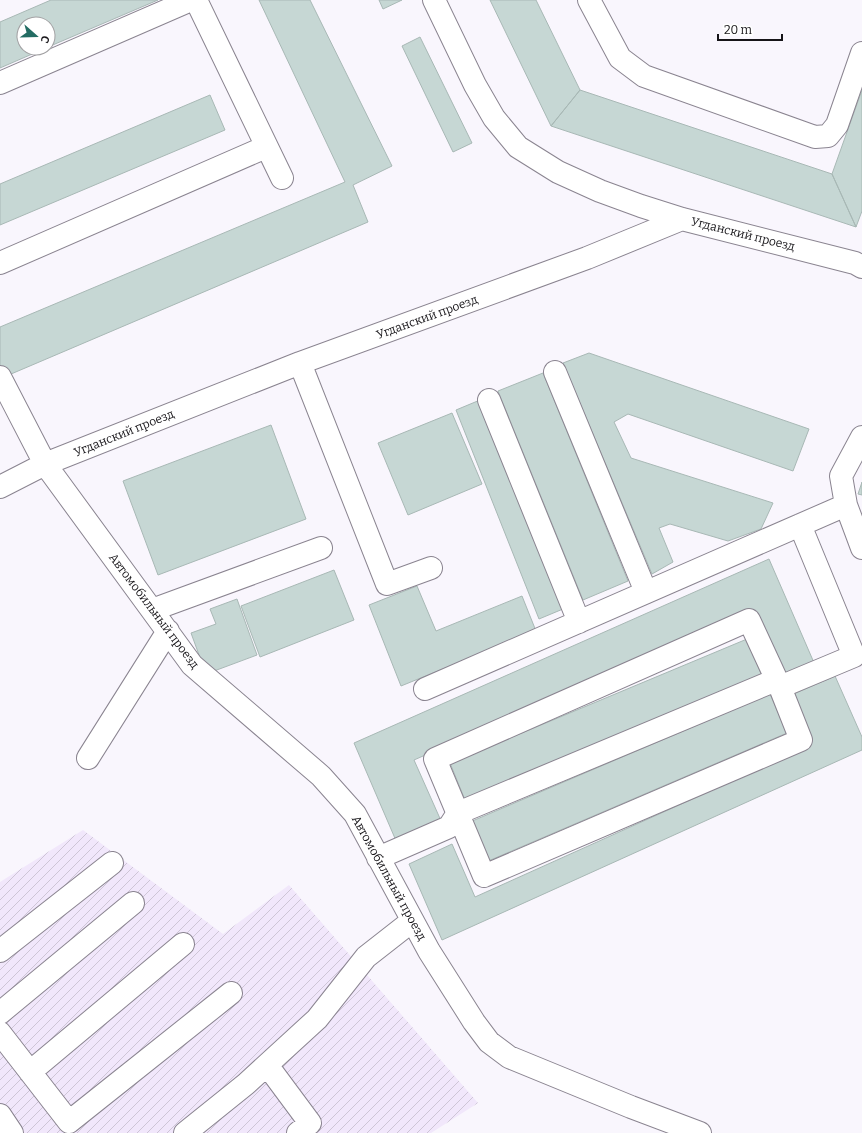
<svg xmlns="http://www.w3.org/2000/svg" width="862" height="1133" font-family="Bitter,serif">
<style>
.industrial{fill:url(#industrial-furrows)}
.building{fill:#c6d7d4;stroke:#a8b8b5}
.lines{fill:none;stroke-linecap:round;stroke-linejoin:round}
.minor-casing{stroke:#8a8490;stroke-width:24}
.minor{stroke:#fff;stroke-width:22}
.labels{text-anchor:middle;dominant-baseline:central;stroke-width:3;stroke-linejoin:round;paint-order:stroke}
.street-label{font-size:12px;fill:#161418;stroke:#fff}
</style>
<defs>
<pattern id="industrial-furrows" width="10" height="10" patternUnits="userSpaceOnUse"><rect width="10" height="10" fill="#f1e7fb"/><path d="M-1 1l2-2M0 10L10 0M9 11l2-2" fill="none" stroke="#cec5d6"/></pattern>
</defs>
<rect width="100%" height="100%" fill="#f9f6fd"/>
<path class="industrial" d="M83,830L223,934L289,885L478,1103L431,1133H0V882Z"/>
<path class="building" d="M51,0H158L48,47V24H24V48H46L0,68V22Z
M259,0H310L392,166L353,185L368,222L4,377L0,368V327L345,182Z
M379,0H402L383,9Z
M490,0H536L580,90L551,126Z
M420,37L472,143L453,152L402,46Z
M580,90L832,174L856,227L551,126Z
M862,90V211L856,227L832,174Z
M210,95L225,130L0,225V184Z
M589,353L809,429L793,471L628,414L614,422L631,458L773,503L761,529L728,541L670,524L659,528L673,562L652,574L563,363Z
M543,373L628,581L583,600L498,391Z
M480,400L563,609L539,619L456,410Z
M452,413L482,484L408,515L378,443Z
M271,425L306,519L158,575L123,481Z
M862,482V495L858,494Z
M769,559L815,665L783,679L753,610L414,760L442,823L397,843L354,743Z
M334,570L354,620L260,657L241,606Z
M417,586L436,631L522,596L536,631L401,686L369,605Z
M237,599L257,655L206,674L191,633L216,624L210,609Z
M747,639L762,676L465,800L450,763Z
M835,676L862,737V750L442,940L409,864L452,844L475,897L810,746L787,697Z
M770,694L787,733L486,862L470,822Z"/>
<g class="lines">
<g class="minor-casing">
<path id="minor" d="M196,0L282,178
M434,0L475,85L494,118L518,147L558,172L600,191L641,206L682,219L855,263L862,267
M589,0L620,58L644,76L815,137L828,136L837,125L862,53
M0,83L191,0
M0,263L266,147
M300,363L387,584L431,568
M555,372L646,592
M0,377L45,464L192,665L321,776L355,814L429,951L474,1022L489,1042L509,1057L631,1107L700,1133
M489,400L579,622
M862,437L841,476L846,505L862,548
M0,487L45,464L300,363L587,258L682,219
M152,610L321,548
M780,687L749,620L435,759L484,876L801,740L780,687L854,656L800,525
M425,689L846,505
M88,758L168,631
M378,858L449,827L458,813L776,680
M0,951L112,863
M0,1013L133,903
M0,1033L69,1122L231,993
M267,1065L310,1123L298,1133
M30,1072L183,944
M0,1115L12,1133
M185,1133L246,1084L317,1019L366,957L412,921"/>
</g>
<use href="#minor" class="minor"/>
</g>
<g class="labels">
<g class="street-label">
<text transform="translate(743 234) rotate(14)">Угданский проезд</text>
<text transform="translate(427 317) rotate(-20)">Угданский проезд</text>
<text transform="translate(124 433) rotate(-22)">Угданский проезд</text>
<text transform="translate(154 611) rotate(53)">Автомобильный проезд</text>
<text transform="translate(389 878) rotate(61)">Автомобильный проезд</text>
</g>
</g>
<g transform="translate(36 36) rotate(110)"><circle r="19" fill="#ffffff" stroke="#a2a1a3"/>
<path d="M0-3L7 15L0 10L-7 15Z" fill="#236c63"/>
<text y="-6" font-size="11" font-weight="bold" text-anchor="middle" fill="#161418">С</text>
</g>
<path d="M718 34v6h64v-6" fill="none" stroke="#161418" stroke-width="2"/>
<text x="724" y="34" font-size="12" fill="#161418" stroke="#ffffff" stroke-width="3" paint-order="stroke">20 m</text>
</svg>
